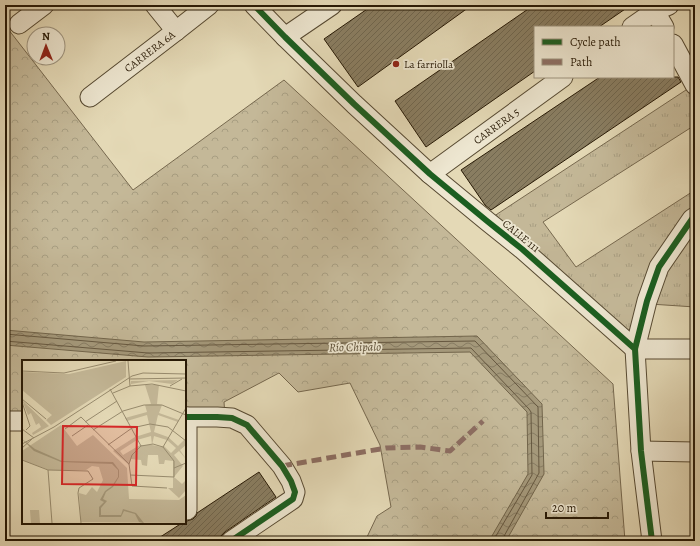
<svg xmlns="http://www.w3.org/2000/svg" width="700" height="546" font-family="Alegreya,serif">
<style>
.grass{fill:url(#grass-tufts);stroke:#76684e}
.forest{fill:url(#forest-crowns);stroke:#76684e}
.water{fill:url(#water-waves);stroke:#72654b}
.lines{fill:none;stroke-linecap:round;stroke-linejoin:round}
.shore{stroke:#665840;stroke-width:1}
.building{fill:url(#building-hatch);stroke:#271905}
.minor-casing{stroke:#564931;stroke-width:21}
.minor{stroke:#ede6d0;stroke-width:19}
.quiet{stroke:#8d6e63;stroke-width:5;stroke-dasharray:10 5;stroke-linecap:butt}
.cycleway-casing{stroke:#ede6d0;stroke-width:8}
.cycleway{stroke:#1b5e20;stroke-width:6}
.poi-dot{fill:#8f2418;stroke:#ede6d0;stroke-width:1.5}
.labels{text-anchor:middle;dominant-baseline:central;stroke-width:3.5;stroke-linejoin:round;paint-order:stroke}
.street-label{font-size:11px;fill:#271905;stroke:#ede6d0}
.poi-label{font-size:11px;fill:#271905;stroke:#ede6d0;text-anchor:start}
.water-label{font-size:12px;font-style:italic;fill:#594c34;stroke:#ede6d0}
.inset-road{fill:none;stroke:#988c6f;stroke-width:1}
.view{fill:#d62828;fill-opacity:0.15;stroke:#d62828;stroke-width:2}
.inset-edge{fill:none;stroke:#271905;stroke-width:2}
</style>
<defs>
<pattern id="grass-tufts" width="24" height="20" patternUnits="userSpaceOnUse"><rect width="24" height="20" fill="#c4b898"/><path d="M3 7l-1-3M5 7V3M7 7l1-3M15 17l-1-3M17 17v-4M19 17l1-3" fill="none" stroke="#a89e82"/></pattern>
<pattern id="forest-crowns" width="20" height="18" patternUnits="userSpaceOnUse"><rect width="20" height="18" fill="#c4b898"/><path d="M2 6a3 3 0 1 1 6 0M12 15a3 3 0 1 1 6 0" fill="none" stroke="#a89e82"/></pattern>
<pattern id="water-waves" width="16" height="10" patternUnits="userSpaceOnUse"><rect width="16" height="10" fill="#a4987a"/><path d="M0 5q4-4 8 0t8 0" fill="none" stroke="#867b62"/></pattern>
<pattern id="building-hatch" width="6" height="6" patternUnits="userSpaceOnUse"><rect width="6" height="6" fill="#897d61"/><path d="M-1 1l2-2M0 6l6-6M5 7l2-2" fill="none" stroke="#70664e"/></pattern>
</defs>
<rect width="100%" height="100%" fill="#e4d9b6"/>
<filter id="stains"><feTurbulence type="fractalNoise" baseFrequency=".005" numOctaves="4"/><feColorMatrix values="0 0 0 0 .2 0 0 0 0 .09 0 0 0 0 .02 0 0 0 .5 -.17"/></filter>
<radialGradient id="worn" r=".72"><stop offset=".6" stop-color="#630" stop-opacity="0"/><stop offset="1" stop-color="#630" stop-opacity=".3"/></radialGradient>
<path class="grass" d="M695,87V125L543,222L576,267L695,190V307L650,304L633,358L614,337L479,226L689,88Z"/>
<path class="forest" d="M5,25L133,190L284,80L613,384L625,541H366L367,537L377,516L391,507L380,445L350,383L298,392L279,373L224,402L225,416L185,417V361H23V419L5,420Z"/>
<path class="water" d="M5,330L144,342L477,336L542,404L544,474L506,541H489L528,474L527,412L470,352L148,357L5,345Z"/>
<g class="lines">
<path class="shore" d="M5,334L144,346L475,341L538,407L539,473L503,538V541
M5,341L148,353L471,348L529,409L531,412L532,475L493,541"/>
</g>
<path class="building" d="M373,5H472L358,87L324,39Z
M534,5H631L599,27H535V71L426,147L395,101Z
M600,77H678L681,82L491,210L485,205L461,170Z
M259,472L276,497L225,532L221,536V539L217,541H154L182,523H185V521H187L193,519L196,516L197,513Z"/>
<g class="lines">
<g class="minor-casing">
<g id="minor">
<path d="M155,5L176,31"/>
<path d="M254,5L285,37L354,104L430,174L487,221L522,249L635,349"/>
<path d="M651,5L664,27"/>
<path d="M19,24L44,5"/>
<path d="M632,27L655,11L669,5"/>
<path d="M285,37L332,5"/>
<path d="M673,44L695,85"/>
<path id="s1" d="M90,97L176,31L209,5"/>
<path id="s2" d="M430,174L563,77"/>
<path d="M635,349H695"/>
<path d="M185,417H217L232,418L247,425L282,466L291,481L295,492L293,499L231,541"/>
<path d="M5,421H23"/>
<path d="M641,451L695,452"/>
<path d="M187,510V417"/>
<path d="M652,541L641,451L635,349L647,301L659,267L692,219L695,217"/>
</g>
</g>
<use href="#minor" class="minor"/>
<path class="quiet" d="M282,466L386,448L420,447L450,451L483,421"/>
<g class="cycleway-casing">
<path id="cycleway" d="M254,5L285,37L354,104L430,174L487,221L522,249L635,349
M185,417H217L232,418L247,425L282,466L291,481L295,492L293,499L231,541
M652,541L641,451L635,349L647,301L659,267L692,219L695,217"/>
</g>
<use href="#cycleway" class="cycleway"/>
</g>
<circle class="poi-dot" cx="396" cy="64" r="4"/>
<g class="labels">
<g class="street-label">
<text stroke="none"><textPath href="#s1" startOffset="75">CARRERA 6A</textPath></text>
<text stroke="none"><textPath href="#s2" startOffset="82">CARRERA 5</textPath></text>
<text transform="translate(521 236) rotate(39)">CALLE 111</text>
</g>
<g class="poi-label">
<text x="404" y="64">La farriolla</text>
</g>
<g class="water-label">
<text transform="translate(355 347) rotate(-1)">Río Chipalo</text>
</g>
</g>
<g transform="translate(22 360)">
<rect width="164" height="164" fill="#e4d9b6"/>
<path d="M104,1V17L29,65L24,60L30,55L0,30V12L47,14ZM156,20L150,24L127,21L109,24V21ZM123,25H137L135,44L140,45L137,53L157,60L156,62L136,55L132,72L146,77L156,86L164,78V85L158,90L164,99L157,91L152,95L161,106L152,117L160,124L164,120V130L157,138L146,128H151V101L143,100L142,104H137L136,95H126L125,106L120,105L119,100L109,99L107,105L91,91L113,77L129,72L125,55L105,61L103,58L125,52L123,45L129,44ZM129,76L130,85H118L101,95L98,91L115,80ZM132,76L145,80L154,88L149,93L142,86L140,87L130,85ZM8,150H17L18,163H9Z" fill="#c4b898" fill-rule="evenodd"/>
<path d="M0,40L27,66L11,75L10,73L19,67L17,63L14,65L9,53L6,55ZM39,65L55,86L71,75L105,108L107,139L157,140L164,135V163L59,162L57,133L64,135L70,127L75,132L81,120L77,107L70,106L64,110H27L0,100V91Z" fill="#c4b898"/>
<path d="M0,79L13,89L40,101L91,102L97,110V117L91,127L84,132L81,139L85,141L79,148V155H99L101,149L114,153L122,163L117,162L113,154L102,151L99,157H77V147L82,142L78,140L83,131L90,126L96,117V110L90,104L39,102L12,91Z" fill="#a4987a"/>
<path class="inset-road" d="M106,1L108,26M0,11L42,13L94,1M107,19L164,18M148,26L160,19M88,29L119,86M91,33L108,26L130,24L164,31M0,39L24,59M0,42L8,66L4,70M63,62L95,41M0,69L12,78M43,69L59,57L107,104M71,70L101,51L122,45H140L164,55M50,76L66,65M0,84L32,67L110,16L121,13L164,14M86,85L110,68L128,64L146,67L164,81M141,87L164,48M0,88L10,79M0,100L26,110L66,111L71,119L57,128L56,133L59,163M152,108L164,103M26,110L30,163M108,115L152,117M145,128L110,126L107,104L110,95L119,86L131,84L141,87L152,101V117"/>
<path class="view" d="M41,66L115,67L114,125L40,124Z"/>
<rect width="164" height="164" class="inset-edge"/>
</g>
<rect width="700" height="546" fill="none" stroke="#e4d9b6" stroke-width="20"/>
<rect x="6" y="6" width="688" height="534" fill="none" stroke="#271905" stroke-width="2"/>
<rect x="10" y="10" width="680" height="526" fill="none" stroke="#271905"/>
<rect x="534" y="26" width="140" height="52" fill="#ede6d0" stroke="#9e947f"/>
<rect x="542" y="39" width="20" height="6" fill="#1b5e20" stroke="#9e947f"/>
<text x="570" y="46" font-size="12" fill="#271905">Cycle path</text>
<rect x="542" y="59" width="20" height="6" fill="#8d6e63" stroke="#9e947f"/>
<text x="570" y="66" font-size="12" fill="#271905">Path</text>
<g transform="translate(46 46) rotate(359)"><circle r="19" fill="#ede6d0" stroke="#9e947f"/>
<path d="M0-3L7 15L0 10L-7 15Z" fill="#8f2418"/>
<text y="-6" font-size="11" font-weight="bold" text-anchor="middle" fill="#271905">N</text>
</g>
<path d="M546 512v6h62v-6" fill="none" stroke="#271905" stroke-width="2"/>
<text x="552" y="512" font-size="12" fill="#271905" stroke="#ede6d0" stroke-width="3" paint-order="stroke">20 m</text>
<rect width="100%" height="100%" filter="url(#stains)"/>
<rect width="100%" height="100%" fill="url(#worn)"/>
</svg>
